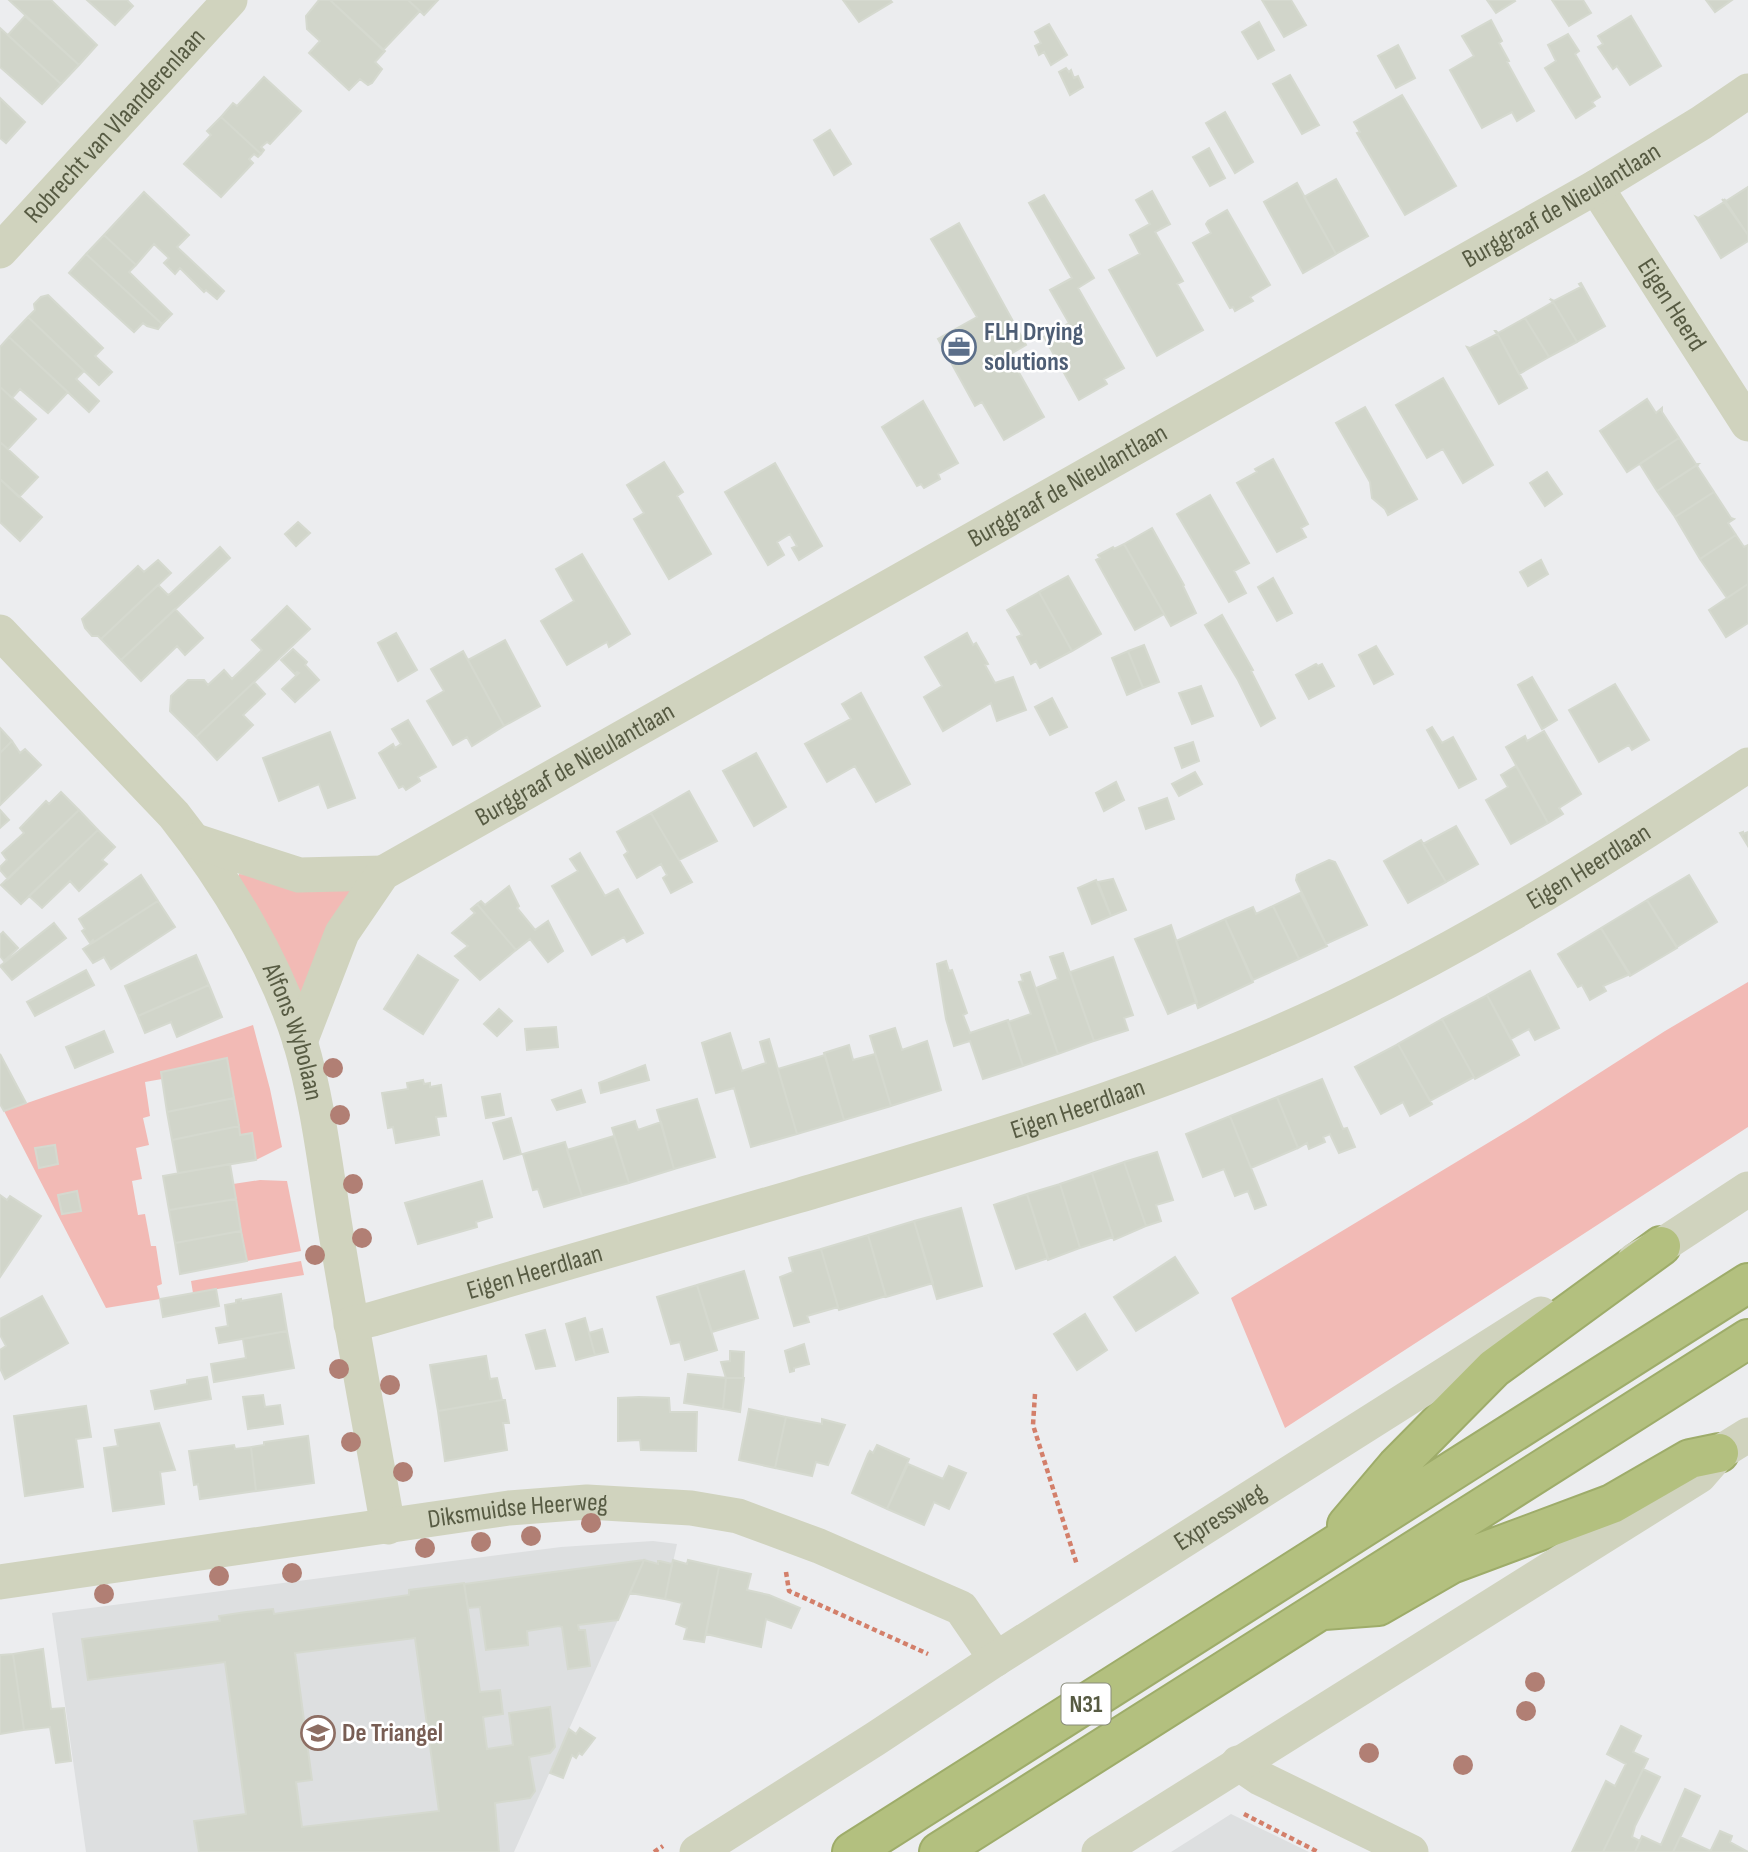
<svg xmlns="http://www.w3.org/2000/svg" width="1748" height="1852" font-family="'Sofia Sans Condensed',sans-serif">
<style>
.education{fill:#dddfe0}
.green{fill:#f2bab5}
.building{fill:#d1d5ca;stroke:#d5d9cf;stroke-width:2;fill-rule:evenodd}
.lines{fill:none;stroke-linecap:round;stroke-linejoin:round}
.highway-casing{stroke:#9eac6a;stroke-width:42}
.path{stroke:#d37f6a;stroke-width:4.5;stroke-dasharray:5 3.5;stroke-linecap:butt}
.minor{stroke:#d0d3be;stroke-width:35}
.highway{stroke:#b3c07f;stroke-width:38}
.tree{fill:#b17f74}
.labels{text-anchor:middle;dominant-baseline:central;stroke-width:5;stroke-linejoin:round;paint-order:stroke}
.shield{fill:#fff;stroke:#898c7b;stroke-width:2}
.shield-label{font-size:24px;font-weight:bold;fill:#575b43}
.street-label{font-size:26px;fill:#575b43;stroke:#fff}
.service-label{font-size:26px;font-weight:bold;fill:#4e5e75;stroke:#fff;text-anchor:start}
.education-label{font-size:26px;font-weight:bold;fill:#785e54;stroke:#fff;text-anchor:start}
</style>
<rect width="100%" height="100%" fill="#ecedef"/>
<path class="education" d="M653,1541L677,1544L665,1599L630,1593L514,1852H86L52,1613L561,1547Z
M1231,1814L1309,1852H1171Z"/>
<path class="green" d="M239,874L354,884L301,998L238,877Z
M1748,982V1127L1285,1428L1231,1298L1526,1120L1665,1031Z
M253,1025L270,1089L282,1147L256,1160L252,1133L240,1135L227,1058L161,1072L162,1079L145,1082L150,1116L143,1118L149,1145L136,1148L142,1179L132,1181L138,1215L145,1214L151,1246H156L162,1284L157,1286L160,1299L106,1308L4,1111Z
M260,1180L287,1181L301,1251L247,1261L233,1184Z
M301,1261L304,1275L193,1293L191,1281Z"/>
<path class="building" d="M9,0H51L97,45L79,65Z
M87,0H127L133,6L115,25Z
M319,0H330L385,51L375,62L382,69L372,83L368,85L360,79L349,90L309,53L320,41L307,29L306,16Z
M330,0H408L420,11L383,50Z
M408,0H438L424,15Z
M843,0H890L892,2L859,22Z
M1262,0H1291L1306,25L1284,37Z
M1487,0H1514L1515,1L1496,13Z
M1552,0H1583L1591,13L1569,26Z
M1706,0H1732L1715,12Z
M25,16L79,65L61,84L8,35Z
M1631,16L1661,66L1630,85L1617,66L1613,69L1598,47L1603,44L1598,36Z
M1491,20L1502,41L1499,43L1509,61L1507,62L1534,111L1517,121L1512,112L1482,128L1450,70L1474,56L1462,36Z
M1259,22L1274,50L1258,59L1242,32Z
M1049,24L1067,55L1051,65L1044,52L1039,55L1035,46L1041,43L1035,32Z
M0,28L61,84L42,104L0,67Z
M1568,34L1579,51L1575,54L1600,97L1592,102L1595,106L1576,118L1545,68L1556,61L1548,45Z
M1398,45L1415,78L1396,88L1378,56Z
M1066,68L1069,72L1071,70L1074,78L1078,76L1083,87L1070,95L1059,72Z
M1290,75L1319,125L1302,134L1273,84Z
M264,77L301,111L270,144L267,142L261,147L264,150L261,154L221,117L233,103L237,106Z
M1402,95L1456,186L1405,215L1357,133L1360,132L1354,122Z
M0,98L25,122L6,143L0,138Z
M1225,112L1253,162L1235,173L1206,123Z
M221,117L261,154L258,157L254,154L249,159L253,163L221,197L184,164L211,135L207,131Z
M830,130L851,164L834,175L814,140Z
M1209,148L1225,178L1210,186L1193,157Z
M1336,179L1368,236L1336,254L1304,197Z
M1297,183L1336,254L1303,273L1264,202Z
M1748,187V235L1724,199L1726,201Z
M1152,191L1170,224L1155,232L1183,281L1177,284L1203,330L1157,356L1109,270L1140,254L1130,235L1150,224L1136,200Z
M144,192L189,235L177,247L224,291L217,299L206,290L204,292L180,268L175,274L164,263L169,258L154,244L136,265L104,235Z
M1044,195L1094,278L1078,288L1124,368L1104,379L1107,384L1079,400L1044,337L1069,323L1050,290L1072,278L1029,203Z
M1722,199L1748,235V241L1721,258L1696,217L1698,218L1724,202Z
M1227,210L1270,285L1250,297L1253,301L1235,311L1233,307L1230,308L1193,243L1211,233L1206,224L1208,221Z
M959,223L1026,345L1009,355L1044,417L1004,440L982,402L975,406L938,339L977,317L931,239Z
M104,235L136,265L129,272L172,314L162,324L86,254Z
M86,254L162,324L158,329L147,326L143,323L134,332L69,273Z
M1581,283L1605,326L1577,342L1552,300L1554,301L1581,287L1579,284Z
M48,295L103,348L95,356L112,372L99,385L28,317L35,310L34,304L41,297Z
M1551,300H1552L1577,342L1549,357L1525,318L1553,302Z
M28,317L84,371L76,379L99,401L89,412L9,337Z
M1525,318L1549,357L1519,374L1496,331L1498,333Z
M1495,331H1496L1527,388L1499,404L1467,347L1470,348L1497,334Z
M9,337L68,392L48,413L20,389L12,398L0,387V347Z
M1443,378L1493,465L1463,483L1443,449L1427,458L1396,405Z
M0,387L36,419L8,449L0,442Z
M1647,399L1656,413L1662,408V412L1679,438L1627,472L1600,431Z
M923,401L958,463L938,474L940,479L924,488L921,484L917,486L882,427Z
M1365,407L1417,499L1388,515L1385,509L1372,498L1370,482L1336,423Z
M1679,438L1696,464H1698L1657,491L1640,464Z
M0,442L38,477L19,497L0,479Z
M1273,459L1308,524L1301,528L1306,537L1277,552L1237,483L1257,472L1255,469Z
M664,462L683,492L677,496L711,554L669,579L634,519L644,513L627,485Z
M775,463L822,546L799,560L792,548L797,546L790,534L777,542L784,555L768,565L725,492Z
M1699,464L1697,466L1714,492L1675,517L1657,491Z
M1547,472L1562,494L1545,506L1530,483Z
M0,479L42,517L20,541L0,522Z
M1714,492L1731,518L1734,519L1728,523L1736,535L1700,559L1675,517Z
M1210,495L1249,563L1234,571L1246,593L1229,602L1177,514Z
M298,522L310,533L296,546L285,534Z
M1152,528L1184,585L1183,586L1196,613L1171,626L1124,544Z
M1736,535L1744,547L1748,545V584L1727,598L1700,559Z
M1124,544L1164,614L1135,630L1096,560L1100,558L1098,555L1113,547L1114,549Z
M220,547L230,558L121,660L101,639L158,585L168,595L170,594Z
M582,554L630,634L609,647L607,642L567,665L541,621L574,601L556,569Z
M158,560L171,573L101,639L98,636H92L85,628L82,619L138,566L144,572Z
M1541,560L1548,574L1528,586L1520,572Z
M1068,576L1101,634L1072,651L1039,592Z
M1273,578L1292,613L1277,621L1258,587Z
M1748,584V623L1726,637L1709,610Z
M1039,592L1072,651L1040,668L1036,661L1031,664L1017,637L1022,635L1007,610Z
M287,606L310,629L196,737L170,711L171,696L188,680H204L208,685L224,670L232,679L262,650L252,640Z
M175,609L203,638L185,655L177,646L141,681L121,660Z
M1222,615L1253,670L1251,671L1275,718L1261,726L1238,680L1205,625Z
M396,633L417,670L398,681L378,643Z
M967,633L973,645L976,643L988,664L985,665L995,683L1013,677L1026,710L997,721L991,703L943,731L924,697L942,686L925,657Z
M505,640L540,706L504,726L468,660Z
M1144,645L1159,682L1143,688L1128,651Z
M1376,646L1393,674L1374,684L1359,655Z
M293,649L307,662L305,665L307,667L319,680L295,702L282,689L299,673L297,672L295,674L281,660Z
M463,651L504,726L472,746L467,737L453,745L427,701L444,691L431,669Z
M1128,651L1143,688L1127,695L1112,658Z
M1316,664L1318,666L1322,664L1334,686L1309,699L1296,675Z
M1532,677L1557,720L1542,729L1518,685Z
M254,682L265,694L243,715L253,725L217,760L196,737Z
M1615,684L1649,740L1632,750L1629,745L1599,762L1569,710Z
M1201,686L1213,716L1192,724L1179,693Z
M861,693L910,784L876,802L855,766L827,782L805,744L851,719L842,704Z
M1052,698L1067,727L1050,735L1035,707Z
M408,720L436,767L418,777L420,781L406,790L403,786L399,788L379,753L393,744L395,748L401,744L392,729Z
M1432,727L1442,743L1453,737L1476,779L1459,788L1427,730Z
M0,728L12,741L0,753Z
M1544,731L1581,794L1559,808L1563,814L1548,823L1506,747L1525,736L1527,741Z
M330,732L355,798L328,808L319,784L279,801L263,758Z
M12,741L20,753L25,749L41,765L0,805V753Z
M1193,742L1199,761L1182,768L1175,748Z
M756,753L786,807L754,826L723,771Z
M1516,766L1548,823L1511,844L1486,800L1508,787L1501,775Z
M1195,772L1202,784L1179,796L1172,784Z
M1116,782L1124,800L1104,811L1096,793Z
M689,791L717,841L679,860L651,813Z
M61,792L79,810L8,879L0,870V867L7,860L2,853L24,833L20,828L46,801L49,804Z
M1167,798L1174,819L1146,829L1139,808Z
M0,810L9,820L0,828Z
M79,810L98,830L21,904L1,885Z
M651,813L692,882L671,893L663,878L667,875L661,864L637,878L624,855L628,852L617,832Z
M1456,826L1478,864L1446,882L1423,844Z
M98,830L115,847L102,860L107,864L79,891L70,881L42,908L29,896Z
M1743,832V834L1748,832V846L1740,833Z
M1421,840L1446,882L1408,903L1384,861Z
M580,853L605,896L618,889L643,933L627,942L624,937L592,955L552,886L578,871L570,859Z
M1329,860L1335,862L1367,925L1326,944L1296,880L1297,875Z
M141,875L158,901L94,942L93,940L90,943L82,931L85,929L79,919Z
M1689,875L1717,922L1677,947L1647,900Z
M1113,879L1126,910L1111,916L1098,882Z
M1096,880L1111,916L1092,924L1078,888Z
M509,886L519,906L517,908L535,930L548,921L563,951L548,962L530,939L516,950L477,904L481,901L485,905Z
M1300,893L1327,946L1299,959L1273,906Z
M1647,900L1677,948L1630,976L1601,928Z
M158,901L175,927L111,969L104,957L93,963L83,949Z
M477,904L516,950L480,980L455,956L468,946L452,933L475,913L471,909Z
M1273,906L1299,959L1253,980L1225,919L1253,907L1256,914Z
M1225,919L1253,982L1198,1008L1176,941Z
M54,923L66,938L12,980L0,966Z
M1171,925L1197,1002L1168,1014L1135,939Z
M1601,928L1630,974L1603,986L1606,991L1590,1000L1582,985L1578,987L1558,954Z
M3,932L18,948L4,961L0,956V935Z
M1063,953L1094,1041L1058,1054L1036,988L1058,979L1050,957Z
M196,955L209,985L138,1016L125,986Z
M418,955L458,980L423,1034L384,1009Z
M1113,957L1133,1015L1124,1018L1128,1030L1094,1041L1070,972Z
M946,961L949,971L952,970L967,1013L963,1015L970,1033L1008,1020L1023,1066L983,1079L970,1041L954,1046L946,1019L937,964Z
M86,970L94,985L35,1016L27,1002Z
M1530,971L1559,1028L1535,1040L1529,1029L1511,1039L1487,995Z
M1030,972L1058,1054L1023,1066L1008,1022L1031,1014L1019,982L1023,981L1021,975Z
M209,985L222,1017L177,1037L171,1022L145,1033L138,1016Z
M1487,995L1519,1055L1475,1079L1442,1019Z
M499,1009L512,1021L497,1036L484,1024Z
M1442,1019L1474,1077L1430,1101L1398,1044Z
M556,1027L558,1047L527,1050L525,1029Z
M895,1028L902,1050L927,1041L941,1090L891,1106L870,1036Z
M104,1031L113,1052L75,1068L66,1047Z
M730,1033L742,1071L766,1063L760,1042L769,1039L797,1134L751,1147L734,1088L716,1093L702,1043Z
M1398,1044L1432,1104L1410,1116L1403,1102L1381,1114L1355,1067Z
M849,1045L853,1060L875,1054L891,1106L844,1120L824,1053Z
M0,1054L26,1103L4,1111L0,1104Z
M825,1055L844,1120L797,1134L778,1069Z
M227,1058L234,1098L167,1112L161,1072Z
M645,1065L649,1080L601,1093L599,1083Z
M1322,1079L1343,1129L1347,1128L1355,1147L1339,1153L1330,1134L1323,1137L1325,1142L1309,1149L1307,1143L1298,1148L1277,1097Z
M423,1080L424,1084L430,1083V1087L441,1085L446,1116L436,1117L439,1135L396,1143L393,1127L388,1128L382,1093L408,1089L407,1083Z
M581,1090L585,1102L557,1110L552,1100Z
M500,1094L504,1115L486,1118L482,1097Z
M1277,1097L1298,1148L1251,1168L1230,1116Z
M234,1098L239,1126L172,1140L167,1112Z
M697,1099L715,1157L674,1169L657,1110Z
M1230,1116L1266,1205L1255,1209L1248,1191L1235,1196L1224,1169L1203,1177L1186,1134Z
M511,1118L521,1154L504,1159L493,1123Z
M635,1121L638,1130L661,1122L674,1169L629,1183L612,1128Z
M239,1126L240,1135L252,1133L256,1160L178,1173L172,1140Z
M614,1136L629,1183L582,1196L567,1150Z
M565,1142L582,1196L544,1207L538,1189L533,1190L523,1154Z
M55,1145L58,1164L39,1168L35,1148Z
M1157,1152L1173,1200L1156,1205L1161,1221L1146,1226L1124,1162Z
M1124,1162L1146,1226L1114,1240L1092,1173Z
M230,1164L236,1199L169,1210L163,1176Z
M1092,1173L1113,1237L1080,1248L1060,1184Z
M482,1181L492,1217L476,1222L477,1227L418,1244L405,1203Z
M1060,1184L1080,1248L1048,1260L1027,1194Z
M77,1191L81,1211L62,1214L58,1195Z
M1027,1194L1048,1258L1016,1269L994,1205Z
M0,1195L7,1200L10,1196L41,1216L0,1277Z
M236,1199L241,1231L175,1243L169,1210Z
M961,1208L982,1286L937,1299L914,1221Z
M914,1221L933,1283L886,1297L868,1235Z
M241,1231L247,1261L180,1274L175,1243Z
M868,1235L886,1296L839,1310L821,1249Z
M821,1249L838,1307L807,1316L809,1322L794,1326L780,1277L793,1272L789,1258Z
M1175,1257L1198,1293L1136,1331L1114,1297Z
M744,1271L758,1318L712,1332L697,1285Z
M697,1285L717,1350L685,1360L680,1342L671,1344L657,1297Z
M216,1289L219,1306L163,1317L160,1299Z
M281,1294L287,1331L219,1343L216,1328L228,1326L225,1305L236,1303V1300L241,1299V1301Z
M42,1296L68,1343L5,1379L0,1368V1350L6,1346L0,1335V1319Z
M1085,1314L1107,1350L1077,1370L1054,1334Z
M585,1318L595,1355L576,1360L566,1324Z
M602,1329L608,1352L595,1355L589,1333Z
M545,1330L555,1366L536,1369L526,1335Z
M287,1331L294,1368L214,1382L211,1364L246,1358L243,1339Z
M804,1344L809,1364L794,1368V1371L790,1372L785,1351Z
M730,1351L744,1352L743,1378H726L721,1362L730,1361Z
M486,1356L490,1379L497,1378L502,1400L438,1411L430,1365Z
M688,1374L726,1378L723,1409L684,1403Z
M207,1377L211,1399L155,1409L151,1391L187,1384V1380Z
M726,1378H744L740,1412L723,1409Z
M263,1395L265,1407L280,1405L283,1424L248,1429L243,1397Z
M639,1397L669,1398L670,1412H697L696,1451L641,1450L640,1440L618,1441V1398Z
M502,1400H505L509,1423H503L507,1450L445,1461L438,1411Z
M86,1406L91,1437L76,1439L83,1487L25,1496L14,1416Z
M749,1409L786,1417L775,1468L739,1460Z
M786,1417L822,1424V1419L845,1425L828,1465L816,1462L812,1476L775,1468Z
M159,1423L175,1470L160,1472L164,1504L113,1511L104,1448L118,1446L115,1430Z
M308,1436L314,1483L256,1491L251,1447L264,1445V1442Z
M234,1445L235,1449L251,1447L256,1491L200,1499L198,1484L194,1485L189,1451Z
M877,1445L909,1459L887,1509L852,1493L868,1454L870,1451L873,1453Z
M908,1464L943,1479L949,1466L966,1473L949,1509L934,1502L924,1525L887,1509Z
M644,1560L658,1564V1561H660L672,1564L665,1599L630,1593Z
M644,1560L618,1620L578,1625L579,1630H585L590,1666L568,1669L562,1627L559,1626L527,1631L528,1645L486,1650L480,1607L468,1608L464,1584Z
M673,1560L687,1564L688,1560L719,1567L704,1642L684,1639L687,1628L676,1624L682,1603L665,1599Z
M719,1567L751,1574L747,1590L769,1595L800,1608L791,1628L766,1619L761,1647L706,1634Z
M464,1583L480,1692L500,1690L503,1714L483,1717L487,1749L513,1745L509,1713L550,1707L555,1747L550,1753L529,1757L535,1791L530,1798L495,1803L499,1852H199L194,1821L246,1814L225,1662L88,1680L82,1639L220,1621L219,1616L246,1612L273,1609L274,1614L409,1595V1590ZM415,1638L439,1811L302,1827L296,1782L312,1780L295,1653Z
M43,1649L51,1709L64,1708L71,1761L56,1763L50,1727L24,1730L13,1654Z
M13,1654L24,1730L0,1734V1655Z
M1621,1726L1641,1736L1633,1752L1648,1759L1603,1852H1572L1606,1781L1615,1786L1626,1764L1607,1754Z
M580,1728L595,1738L582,1755L579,1753L576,1758L572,1755L563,1778L550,1773L569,1729L576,1734Z
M1643,1769L1660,1777L1635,1826L1632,1837L1640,1841L1635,1852H1603Z
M1685,1789L1700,1796L1673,1852H1635L1642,1836L1661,1845Z
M1720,1831L1732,1836L1730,1842L1748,1852H1710Z
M1680,1837L1711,1851L1710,1852H1673Z"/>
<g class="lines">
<g class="highway-casing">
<path id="highway" d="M1347,1525L1397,1466L1494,1368L1661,1246
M1324,1610L1378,1606L1451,1564L1612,1504L1690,1459L1719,1453
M852,1852L1748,1283
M939,1852L1748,1339"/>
</g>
<path class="path" d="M1035,1394L1033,1425L1077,1565
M786,1572L789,1591L928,1654
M1244,1814L1318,1852
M654,1852L663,1846"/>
<g class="minor">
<path id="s1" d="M1596,187L1748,424"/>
<path id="s2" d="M0,251L230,0"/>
<path id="s3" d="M0,632L174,815C226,881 275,961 300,1041C319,1105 326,1174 337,1239C353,1335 371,1431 388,1527"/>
<path d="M195,841L299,875L383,873"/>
<path id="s4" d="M300,1042L342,933L383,873L1596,187L1701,123L1748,91"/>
<path d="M1635,1260L1661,1246L1748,1189"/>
<path id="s5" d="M351,1324L373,1319C514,1278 656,1237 797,1196C956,1149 1114,1103 1266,1038C1436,966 1594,867 1748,765"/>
<path id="s6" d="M0,1582L509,1508L587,1502L691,1508L738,1516L819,1546L961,1608L996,1659"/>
<path d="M1238,1763L1260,1778L1411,1852"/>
<path id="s7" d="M697,1852L875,1739L996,1659L1541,1314"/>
<path d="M1099,1852L1699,1476L1719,1453L1748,1435"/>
</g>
<use href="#highway" class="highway"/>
</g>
<g class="tree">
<circle cx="333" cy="1068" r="10"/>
<circle cx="340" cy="1115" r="10"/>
<circle cx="353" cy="1184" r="10"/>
<circle cx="362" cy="1238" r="10"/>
<circle cx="315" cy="1255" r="10"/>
<circle cx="339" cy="1369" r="10"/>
<circle cx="390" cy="1385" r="10"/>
<circle cx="351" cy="1442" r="10"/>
<circle cx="403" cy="1472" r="10"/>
<circle cx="591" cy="1523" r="10"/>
<circle cx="531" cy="1536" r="10"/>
<circle cx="481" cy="1542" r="10"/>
<circle cx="425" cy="1548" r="10"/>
<circle cx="292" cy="1573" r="10"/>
<circle cx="219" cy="1576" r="10"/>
<circle cx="104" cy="1594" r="10"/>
<circle cx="1535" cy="1682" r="10"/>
<circle cx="1526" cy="1711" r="10"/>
<circle cx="1369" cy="1753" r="10"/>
<circle cx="1463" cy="1765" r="10"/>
</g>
<defs>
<g id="office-ring" transform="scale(1.75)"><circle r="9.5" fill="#fff" stroke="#5c6f8a" stroke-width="1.5"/><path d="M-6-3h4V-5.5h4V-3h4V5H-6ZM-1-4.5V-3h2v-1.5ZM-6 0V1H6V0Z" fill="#5c6f8a"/></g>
<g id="school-ring" transform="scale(1.75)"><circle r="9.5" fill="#fff" stroke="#8d6e63" stroke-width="1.5"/><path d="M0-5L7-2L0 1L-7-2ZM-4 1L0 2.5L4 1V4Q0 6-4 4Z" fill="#8d6e63"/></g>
</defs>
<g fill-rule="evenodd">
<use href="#office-ring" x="959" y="347"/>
<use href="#school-ring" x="318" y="1733"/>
</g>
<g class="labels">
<rect class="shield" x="1061.5" y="1683.5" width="49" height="41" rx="5"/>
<g class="shield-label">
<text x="1086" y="1704">N31</text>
</g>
<g class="street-label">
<text stroke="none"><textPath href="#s2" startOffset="170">Robrecht van Vlaanderenlaan</textPath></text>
<text stroke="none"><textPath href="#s4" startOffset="1544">Burggraaf de Nieulantlaan</textPath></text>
<text stroke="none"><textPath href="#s1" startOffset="140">Eigen Heerd</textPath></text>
<text stroke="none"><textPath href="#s4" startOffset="976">Burggraaf de Nieulantlaan</textPath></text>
<text stroke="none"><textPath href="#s4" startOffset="410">Burggraaf de Nieulantlaan</textPath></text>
<text stroke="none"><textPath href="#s5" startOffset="1325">Eigen Heerdlaan</textPath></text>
<text stroke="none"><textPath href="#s3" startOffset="502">Alfons Wybolaan</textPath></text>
<text stroke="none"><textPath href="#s5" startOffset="758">Eigen Heerdlaan</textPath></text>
<text stroke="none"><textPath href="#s5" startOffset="191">Eigen Heerdlaan</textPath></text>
<text stroke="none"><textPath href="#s6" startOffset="523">Diksmuidse Heerweg</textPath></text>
<text stroke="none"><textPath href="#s7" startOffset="621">Expressweg</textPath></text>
</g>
<g class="service-label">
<text x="984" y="332">FLH Drying<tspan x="984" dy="30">solutions</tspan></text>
</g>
<g class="education-label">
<text x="342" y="1733">De Triangel</text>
</g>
</g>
</svg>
